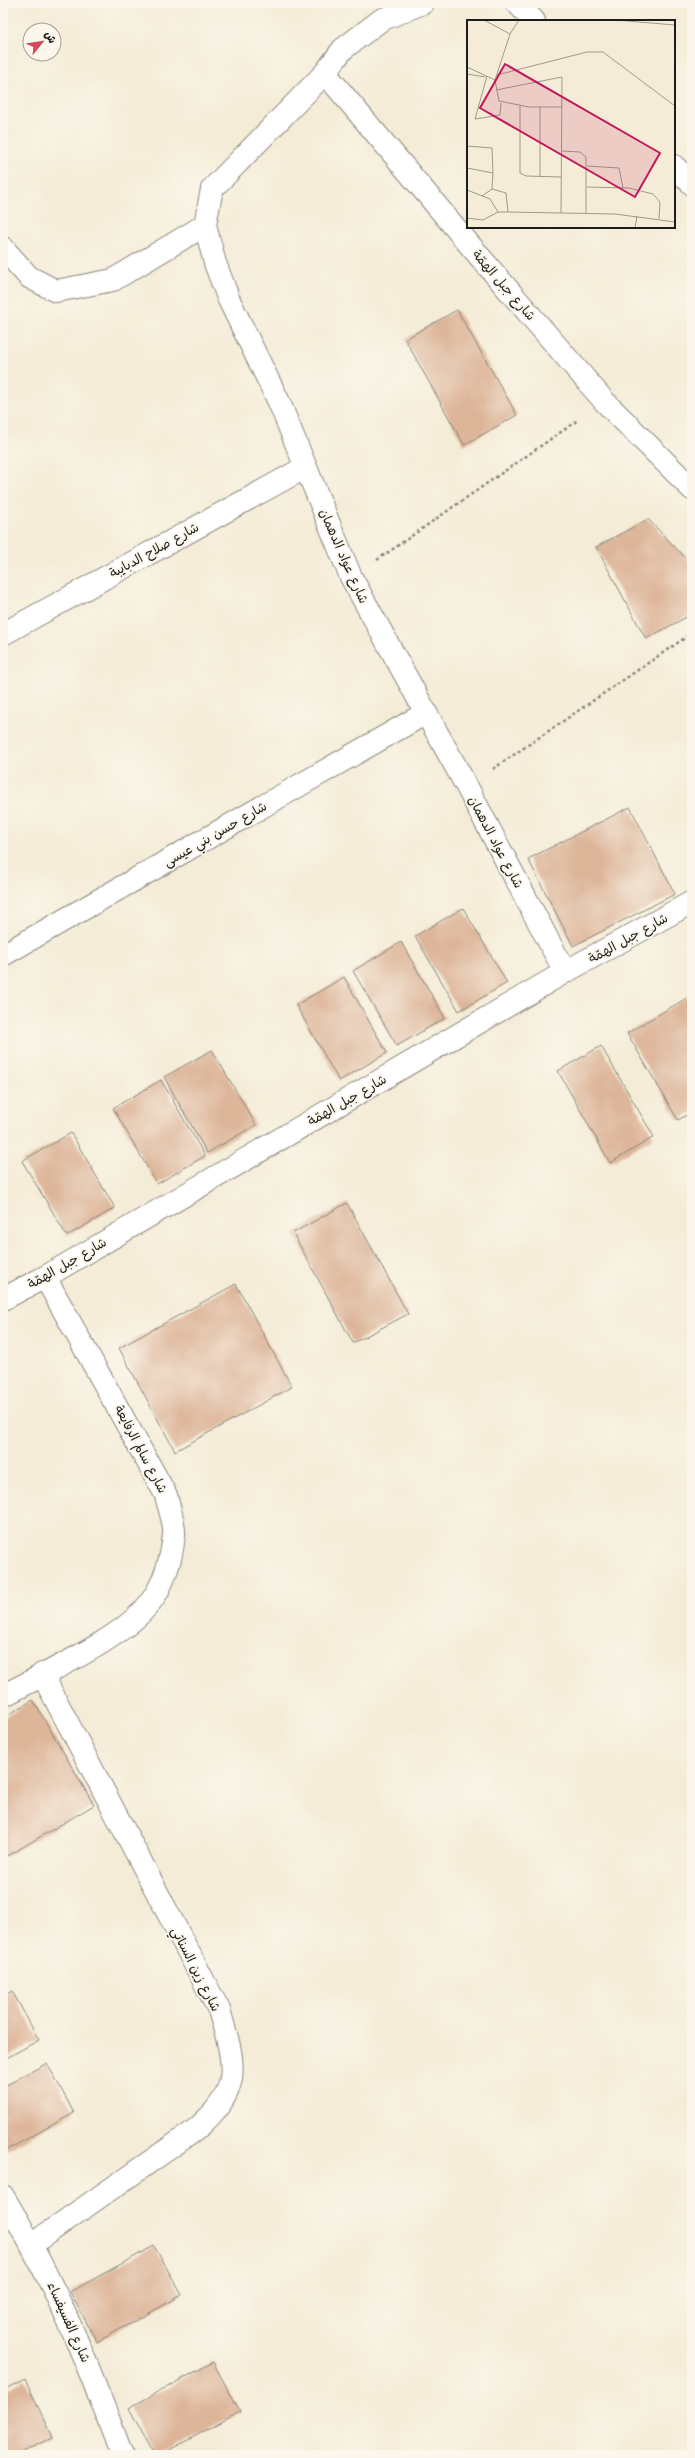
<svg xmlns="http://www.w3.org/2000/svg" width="695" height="2458" font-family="'Comic Neue','Playpen Sans Arabic',sans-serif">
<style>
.building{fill:#ddb599}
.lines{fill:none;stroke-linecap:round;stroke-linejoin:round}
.minor-casing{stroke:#88847a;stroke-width:24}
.path{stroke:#88847a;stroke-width:2.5;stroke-dasharray:3 3;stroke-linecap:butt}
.minor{stroke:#fff;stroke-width:22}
.labels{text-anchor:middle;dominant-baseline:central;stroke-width:4;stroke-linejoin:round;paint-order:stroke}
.street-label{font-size:13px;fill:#1c1c1c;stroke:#fbf7ec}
.inset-road{fill:none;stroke:#9e998c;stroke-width:1}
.view{fill:#c2185b;fill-opacity:0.15;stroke:#c2185b;stroke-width:2}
.inset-edge{fill:none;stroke:#1c1c1c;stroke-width:2}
</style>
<rect width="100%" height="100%" fill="#fbf7ec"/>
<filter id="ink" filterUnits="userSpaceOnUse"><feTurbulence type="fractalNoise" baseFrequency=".025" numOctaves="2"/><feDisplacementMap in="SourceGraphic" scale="8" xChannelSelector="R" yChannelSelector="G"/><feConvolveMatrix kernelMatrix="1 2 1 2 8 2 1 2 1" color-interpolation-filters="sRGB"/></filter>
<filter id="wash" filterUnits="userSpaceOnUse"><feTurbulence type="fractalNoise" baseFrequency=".012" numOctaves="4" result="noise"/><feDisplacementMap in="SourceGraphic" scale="16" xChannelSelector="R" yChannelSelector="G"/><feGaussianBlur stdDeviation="0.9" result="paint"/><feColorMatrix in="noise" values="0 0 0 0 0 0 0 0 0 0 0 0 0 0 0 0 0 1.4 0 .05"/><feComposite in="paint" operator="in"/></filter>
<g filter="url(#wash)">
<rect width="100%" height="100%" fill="#f4ecd7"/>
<g id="blocks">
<path class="building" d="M457,310L517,415L464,445L405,339Z
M648,519L692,565V614L646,639L596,547Z
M630,807L675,894L573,946L528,859Z
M463,908L507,983L459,1011L415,936Z
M401,942L445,1018L397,1046L353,971Z
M344,977L387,1053L339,1081L296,1005Z
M692,995V1112L678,1120L627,1033Z
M601,1046L654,1137L610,1163L558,1071Z
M212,1050L256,1125L207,1153L164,1077Z
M161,1080L205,1156L157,1184L113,1108Z
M71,1133L115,1208L67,1236L22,1161Z
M347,1203L408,1314L353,1343L293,1233Z
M236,1284L292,1387L175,1451L119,1348Z
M33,1700L94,1805L6,1857L3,1852V1718Z
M12,1991L39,2040L3,2060V1996Z
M47,2063L74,2113L3,2152V2087Z
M154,2246L182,2295L97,2342L70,2292Z
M213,2362L240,2412L160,2455H154L129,2408Z
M25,2379L53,2437L16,2455H3V2390Z"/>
</g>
</g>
<g filter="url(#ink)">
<use href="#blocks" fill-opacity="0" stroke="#88847a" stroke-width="1"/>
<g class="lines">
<g class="minor-casing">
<path id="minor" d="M423,3L381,20L343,49L325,73L212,189L205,225L215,263L229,300L279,402L351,577L467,787L565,972
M517,3L534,21
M325,73L474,250L605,402L692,489
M674,166L692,184
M3,248L29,277L56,291L113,280L205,225
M3,634L306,467
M3,955L426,713
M3,1299L45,1277L565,972L692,902
M3,1696C44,1673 121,1640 149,1604C164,1585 172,1558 174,1534C175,1522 168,1506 166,1495L45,1277
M3,2196C54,2279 88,2364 122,2455
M32,2244L194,2131C243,2090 236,2066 219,2010L42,1674"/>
</g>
<path class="path" d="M377,560L578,420
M493,769L692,633"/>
<use href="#minor" class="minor"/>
</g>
</g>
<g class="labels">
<g class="street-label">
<text transform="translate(504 285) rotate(49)">شارع جبل الهمّة</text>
<text transform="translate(154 550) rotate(-29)">شارع صلاح الدبايبة</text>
<text transform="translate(344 556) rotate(66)">شارع عواد الدهمان</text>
<text transform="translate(215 834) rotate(-30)">شارع حسن بني عيسى</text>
<text transform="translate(496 842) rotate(62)">شارع عواد الدهمان</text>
<text transform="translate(628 938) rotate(-29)">شارع جبل الهمّة</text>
<text transform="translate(347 1100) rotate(-30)">شارع جبل الهمّة</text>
<text transform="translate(67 1263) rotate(-30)">شارع جبل الهمّة</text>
<text transform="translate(141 1449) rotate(62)">شارع سالم الرفايعة</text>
<text transform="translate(196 1969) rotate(63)">شارع زين السناتي</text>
<text transform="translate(69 2322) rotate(66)">شارع الفسيفساء</text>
</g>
</g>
<g transform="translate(467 20)">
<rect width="208" height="208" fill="#f4ecd7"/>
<path class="inset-road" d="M17,0L43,14M52,0L43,14L28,60L32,81L62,87H95M148,0L208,5M0,47L28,60M0,54L18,57M30,55L120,32H136L208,86M20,56L8,99L33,95L34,83M29,70L95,57L94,193M53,85V153L59,156L94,157M0,126L25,128L26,153L0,148M95,131L113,132L119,137V193M120,146L152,148L156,168M73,156V87M120,167L162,168L186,174L193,182L192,199M25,169L26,153M0,170L23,179L31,192H41M15,176L25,169L39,173L41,192L148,194L208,202M0,198L16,200L31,192M168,208L170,196"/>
<path class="view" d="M38,44L193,133L168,177L13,88Z"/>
<rect width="208" height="208" class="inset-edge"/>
</g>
<rect width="695" height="2458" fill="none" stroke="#fbf7ec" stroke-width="16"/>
<g transform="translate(42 42) rotate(60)"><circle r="19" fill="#fbf7ec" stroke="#a29f99"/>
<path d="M0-3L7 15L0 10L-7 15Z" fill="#d1495b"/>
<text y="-6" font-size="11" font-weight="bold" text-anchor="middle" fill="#1c1c1c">ش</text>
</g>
</svg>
